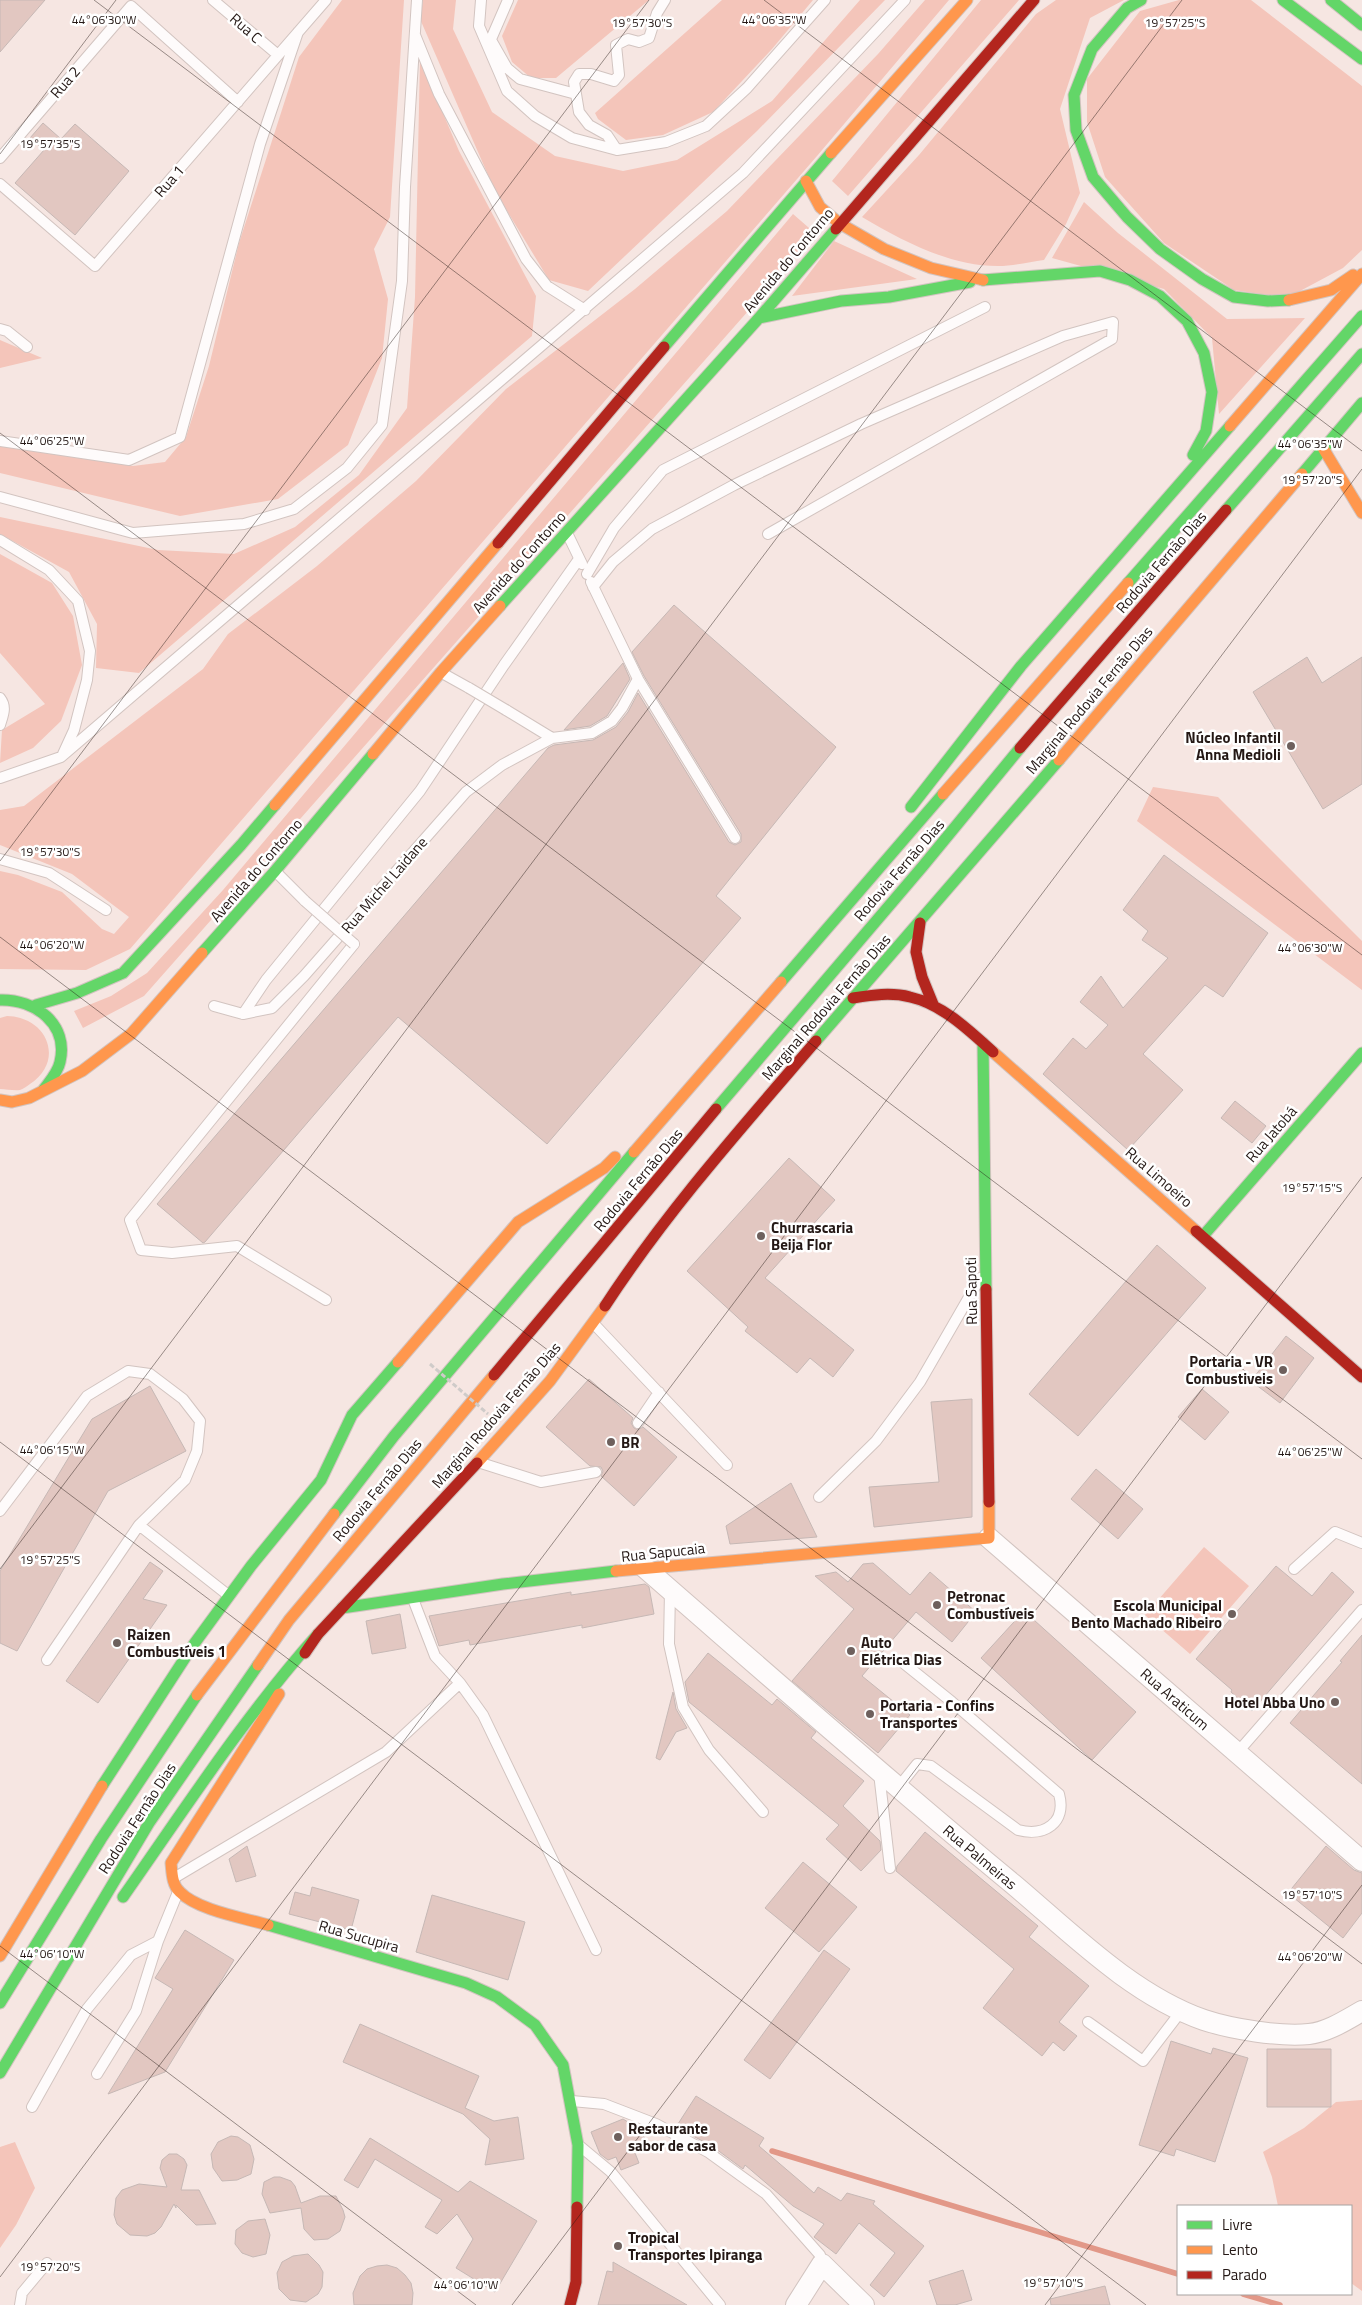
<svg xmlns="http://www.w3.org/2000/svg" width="1362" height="2305" font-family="'Titillium Web',sans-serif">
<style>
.green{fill:#f4c5ba}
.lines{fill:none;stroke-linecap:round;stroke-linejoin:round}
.stream{stroke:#e29888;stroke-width:5.5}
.building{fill:#e2c7c1;stroke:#c6b8b5}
.lane-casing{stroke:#d2c4c0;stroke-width:12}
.street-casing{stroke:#d2c4c0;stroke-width:22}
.fast-casing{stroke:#d2c4c0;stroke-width:13}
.slow-casing{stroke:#d2c4c0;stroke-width:13}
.jam-casing{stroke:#d2c4c0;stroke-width:13}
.lane{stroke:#fefbfb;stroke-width:10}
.street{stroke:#fefbfb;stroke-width:20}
.fast{stroke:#63d668;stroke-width:11}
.slow{stroke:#ff974d;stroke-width:11}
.jam{stroke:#b3261e;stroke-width:11}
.lane-bridge-casing{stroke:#d2c4c0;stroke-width:12;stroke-linecap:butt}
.path-bridge{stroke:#cfcbc9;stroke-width:3;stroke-dasharray:5 2.5;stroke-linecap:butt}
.lane-bridge{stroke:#fefbfb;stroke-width:10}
.ticks{fill:none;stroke:#241815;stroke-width:1;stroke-opacity:0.45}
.poi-dot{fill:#6e605d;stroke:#fff;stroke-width:2}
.labels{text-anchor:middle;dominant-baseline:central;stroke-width:5;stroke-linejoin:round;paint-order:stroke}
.street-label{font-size:15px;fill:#241815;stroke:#fff}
.poi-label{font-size:15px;font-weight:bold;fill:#241815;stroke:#fff;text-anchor:start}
.ticks-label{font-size:12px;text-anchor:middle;fill:#241815;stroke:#fff;stroke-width:5;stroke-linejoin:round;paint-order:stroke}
</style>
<rect width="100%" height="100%" fill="#f6e6e2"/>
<path class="green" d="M342,0H404L390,217L374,249L388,299L382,358L348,445L278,499L180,516L0,473V446L133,466L165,462L186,437L209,366L239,243L299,57Z
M423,0H456L453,29L492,112L555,156L623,171L677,160L772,101L860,0H885L757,131L588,291L549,280L495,191L420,19Z
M518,0H649L556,78H531L512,62L502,36Z
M722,0H813L772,49L713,112L663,135L626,140L598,119L595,113Z
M925,0H949L817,156L130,949L86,970L0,969V871L18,875L62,892L102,929L114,934L129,917L72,874L0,845V810L24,806L203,669L228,634L317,566L416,481L506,389L635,289L727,211L878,54Z
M981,0H1019L848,196L832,181Z
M1056,0H1124L1090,18L1060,109L1080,193L1066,224L1044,260C1029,262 1013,266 998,266C949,266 903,241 862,217L919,155L1036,14Z
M1179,0H1251L1362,86V250L1343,268L1287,298L1234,290L1164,243L1105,177L1087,122V79L1140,11Z
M420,59L459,151L536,296L532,336L139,673L96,668L97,624L69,572L0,534V517L158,550L234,554L295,527L359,475L407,408L415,297Z
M1084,202L1118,233L1227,319L1305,318L1219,414L1212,338L1164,289L1052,258Z
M793,214L816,234L144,996L83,1028L74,1011L111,996L147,973L223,890Z
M834,241L917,279L792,296Z
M0,340L42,358L0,368Z
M0,554L52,583L73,616L82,665L61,721L33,748L0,763L2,730L45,704L0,653Z
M1153,787L1218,797L1362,941V990L1137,821Z
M7,1016C48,1017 65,1061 30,1084C27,1086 23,1089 20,1090C14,1091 6,1089 0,1089V1018Z
M1204,1547L1249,1586L1190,1654L1145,1615Z
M1362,2100V2291L1351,2283V2206H1278L1272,2177L1263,2152L1304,2128L1336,2102Z
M15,2142L35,2188L16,2225L0,2248V2147Z"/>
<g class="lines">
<path class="stream" d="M772,2151L1178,2274
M1243,2294L1280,2305"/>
</g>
<path class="building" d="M0,0H45L0,52Z
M43,123L61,139L75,124L129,171L75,235L15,183L44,150L30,138Z
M674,605L836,747L716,896L741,918L547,1144L398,1017L205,1242L203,1243L157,1204L548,748L554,745L593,740L616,727L628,712L638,693L729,842L735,845L741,842V834L644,676L632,652Z
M1307,657L1322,683L1362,657V784L1323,809L1253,692Z
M623,663L630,679L607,716L590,726L564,730Z
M1164,855L1268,933L1223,997L1205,985L1143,1054L1183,1090L1128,1150L1043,1074L1073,1038L1086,1049L1108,1025L1080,1002L1101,976L1123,1008L1168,958L1142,940L1148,931L1123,910Z
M1235,1101L1266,1126L1252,1143L1221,1118Z
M789,1158L835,1200L765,1278L854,1350L833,1377L810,1358L797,1373L745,1331L748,1327L687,1271Z
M1157,1245L1206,1288L1078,1436L1029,1394Z
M1286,1336L1314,1358L1280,1403L1251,1381Z
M589,1379L633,1418L631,1423L634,1428L638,1430L643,1427L677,1457L634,1506L601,1476L603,1471L601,1467L590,1466L546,1427Z
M150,1386L186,1451L108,1491L17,1651L0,1643V1571L92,1419Z
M1202,1389L1229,1412L1205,1440L1178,1417Z
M972,1399V1517L874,1527L869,1487L939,1482L931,1402Z
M1096,1469L1143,1509L1118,1539L1071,1499Z
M791,1483L817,1537L730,1544L726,1526Z
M150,1562L163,1571L143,1599L167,1605L98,1703L66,1681Z
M873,1563L910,1595L930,1572L976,1612L952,1642L916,1612L862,1676L910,1715L878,1753L792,1681L854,1609L815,1576L836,1572L848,1582L863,1564Z
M1276,1566L1312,1596L1332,1572L1354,1592L1252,1711L1231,1692L1232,1690L1196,1659Z
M645,1584L649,1587L654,1614L582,1628V1625L470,1645L469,1640L439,1646L429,1616L571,1592V1595Z
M1024,1611L1136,1712L1092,1760L981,1658Z
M400,1614L406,1648L372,1654L366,1621Z
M1362,1635V1784L1290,1723L1342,1662L1340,1661Z
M708,1653L772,1705L777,1699L816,1732L811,1738L864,1781L843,1806L880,1841L881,1850L861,1871L826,1839L839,1825L689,1702L685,1682Z
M673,1692L676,1709L687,1728L676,1732L660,1760L656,1758Z
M925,1832L1038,1926L1029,1937L1089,1986L1059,2022L1077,2036L1064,2051L1053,2042L1042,2056L983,2008L1014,1969L896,1871L897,1866Z
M247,1846L256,1876L236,1882L229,1859Z
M1326,1846L1354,1870L1362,1873V1913L1343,1938L1288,1893Z
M803,1862L857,1907L819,1952L765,1908Z
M312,1887L359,1900L351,1930L289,1914L295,1892L310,1896Z
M432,1895L525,1922L508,1980L416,1952Z
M185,1930L234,1960L165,2072L108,2094L173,1989L155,1978Z
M824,1950L850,1969L770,2079L744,2060Z
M360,2024L479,2076L465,2108L494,2121L518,2117L524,2159L485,2165L490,2139L463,2114L343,2062Z
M1171,2041L1211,2054L1213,2048L1248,2058L1215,2162L1176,2149L1174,2156L1139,2145Z
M1267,2049H1331V2107H1267Z
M696,2096L764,2138L759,2146L814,2193L818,2187L841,2201L847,2193L875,2201L873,2204L924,2246L884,2297L870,2285L895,2253L859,2223L836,2254L814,2237L824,2224L793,2206L745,2165L743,2169L712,2146L676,2127Z
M623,2119L636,2127L648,2142L633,2148L639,2163L621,2170L616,2157L608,2160L600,2154L591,2132Z
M231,2136L238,2137L250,2145L254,2159L251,2174L237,2180L222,2181L213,2168L211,2154L218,2142Z
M370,2138L458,2192L470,2181L537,2221L495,2292L456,2268L473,2239L457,2214L437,2234L425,2227L442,2200L375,2159L358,2188L344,2180Z
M169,2154H177L184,2159L187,2165L181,2190H199L216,2224L196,2225L176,2205V2208L174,2204L161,2227L155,2233L147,2236L130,2235L117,2224L114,2215L116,2198L122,2190L139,2184L167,2187L160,2168L162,2160Z
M274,2177H280L291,2181L295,2186L301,2203L320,2196H336L343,2210L345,2217L340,2231L328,2239L314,2240L304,2229L301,2208L270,2213L262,2194L264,2182Z
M265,2219L270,2235L266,2254L253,2257L242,2253L235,2244L236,2230L248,2221Z
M308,2254L319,2265L323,2272L322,2287L318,2294L306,2302L290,2300L279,2289L277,2273L282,2262L293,2256Z
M613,2262L687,2305H598L607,2271L613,2272Z
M387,2265L397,2268L405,2275L411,2283L413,2293L412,2305H354L353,2293L360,2276L367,2269L377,2266Z
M963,2270L972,2300L955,2305H937L929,2281Z
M1105,2286L1110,2305H1051L1050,2299Z"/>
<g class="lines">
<g class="lane-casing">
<path id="lane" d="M213,0L278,55
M481,0L479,26L507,91L535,116L572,138L617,150L666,142L706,126L747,88L825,0
M415,35L439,94L526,259L547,286L585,310
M491,40L507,68L520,79L576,94
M488,46L508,0
M617,150L607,135L589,125L579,112L574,82L579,74H591L614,81L619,75L616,45L628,39L639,42L649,38L657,13L665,0
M0,158L131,6L238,102
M0,184L95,266L326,0
M0,329L7,331L27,347
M0,441L129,460L180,437L260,144L298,32
M0,497L133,533L244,524L294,509L347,468L382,425L402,281L405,187L417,0
M568,535L582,564
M0,540L49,570L78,601L90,651L87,680L74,730L63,754
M587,574L614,528L663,470L985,307
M593,587L613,562L652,529L734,485L861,424L1063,336L1113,322L1112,339L768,534
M442,673L469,688
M638,679L735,838
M0,698C7,707 3,715 0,725
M506,710L552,738L592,733L612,721L622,708L638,679L591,582
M0,778L61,757L743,173L905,0
M0,859L49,873L106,910
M276,872L305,901
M214,1006L243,1014L272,1008L304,976L466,792L502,765L552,738
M243,1014L266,980L420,791L504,665L579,559
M326,1300L237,1246L172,1253L141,1250L130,1220L354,944
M594,1324L727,1465
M638,1423L659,1392
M481,1463L541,1482L596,1472
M819,1497L876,1441L920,1382L980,1278
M0,1511L87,1396L128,1371L150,1374L183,1399L200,1421L197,1451L185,1480L139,1525
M1294,1569L1335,1532L1362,1543
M670,1590L669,1644L683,1707L709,1750L763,1812
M413,1599L435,1656L460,1683L483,1715L596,1950
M47,1660L139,1525L228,1595
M1237,1753L1362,1610
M879,1773L890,1868
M897,1789L917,1764L931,1766L1018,1830C1044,1837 1067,1823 1059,1794L952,1702L901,1661
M174,1878L386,1752L460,1683
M1088,2022L1143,2061L1182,2010
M97,2074L136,2011L158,1941L178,1892
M572,2101L604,2104L656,2124L708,2152L766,2194L820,2255L822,2264
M32,2107L87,2009L131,1955L158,1941
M581,2147L611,2172L720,2305
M20,2305L22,2293L47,2263"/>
</g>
<g class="street-casing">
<path id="street" d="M989,1538L1362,1861
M645,1568C767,1674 888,1781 1013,1884C1070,1932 1132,1995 1204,2020C1231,2029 1280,2037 1309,2034C1328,2032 1346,2020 1362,2011
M796,2305L822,2264L864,2305"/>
</g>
<g class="fast-casing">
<path id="fast" d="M1141,0L1127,8L1092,49L1074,95L1076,130L1093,177L1127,217L1160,249L1202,279L1234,297L1268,301L1289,300
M1283,0L1362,59
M1331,0L1362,25
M983,280L1100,271L1130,280L1160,296L1187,321L1204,353L1212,392L1206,431L1193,455
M759,318L841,301L889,297L970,282
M664,347L831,153
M1302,474L1362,403
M1226,510L1362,354
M1128,583L1362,316
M500,606L759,318L836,229
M911,807L1021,666L1230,426
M202,953L275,871L373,754
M781,982L943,794
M0,1000C35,999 69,1024 60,1062C58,1072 50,1081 44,1089
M36,1005L77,993L123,973L241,845L275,805
M816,1041L1059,760
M983,1043L986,1289
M716,1109L923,866L1020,748
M1203,1236L1362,1053
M334,1514L394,1436L634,1152
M342,1608L503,1584L616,1571
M102,1786L194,1644L251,1566L321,1480L352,1415L398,1362
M123,1897C186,1807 245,1716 318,1634
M268,1925L466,1983L497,1997L535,2025L563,2065L578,2145L577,2207
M0,2003L101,1839L197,1695
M0,2073L149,1823L258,1665"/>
</g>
<g class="slow-casing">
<path id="slow" d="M831,153L967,0
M806,181L820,207L839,223L884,249L931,268L983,280
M1289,300L1331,290L1353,275
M1230,426L1362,274
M1323,448L1362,513
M373,754L441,672L500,606
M1059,760L1302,474
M943,794L1128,583
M275,805L498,543
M993,1052L1196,1231
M0,1100L12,1102L29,1098L82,1071L131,1034L202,953
M634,1152L781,982
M398,1362L518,1222L604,1168L615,1157
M477,1463L550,1381L605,1306
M616,1571L989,1538V1502
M258,1665L289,1620L494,1375
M197,1695L334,1514
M268,1925C244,1918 197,1910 180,1892C172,1885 172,1873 171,1863L279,1694
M0,1956L102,1786"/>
</g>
<g class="jam-casing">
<path id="jam" d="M836,229L1034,0
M498,543L664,347
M1020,748L1226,510
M920,923L916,952L922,977L933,1004
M853,998C872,995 891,992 910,997C942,1004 970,1031 993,1052
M1196,1231L1362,1377
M986,1289L989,1502
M605,1306C667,1211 743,1126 816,1041
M494,1375L716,1109
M305,1653L318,1634L477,1463
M570,2305L576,2282L577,2207"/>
</g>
<use href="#lane" class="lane"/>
<use href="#street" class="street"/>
<use href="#fast" class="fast"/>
<use href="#slow" class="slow"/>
<use href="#jam" class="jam"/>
<g class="lane-bridge-casing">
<path id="lane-bridge" d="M469,688L506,710
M305,901L354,944"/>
</g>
<path class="path-bridge" d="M430,1364L488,1414"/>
<use href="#lane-bridge" class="lane-bridge"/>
</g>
<path class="ticks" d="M94,0L1362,955M764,0L1362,451M0,154L116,0M0,433L1362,1459M0,861L649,0M0,937L1362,1964M0,1442L1146,2305M0,1569L1182,0M0,1946L476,2305M0,2277L1362,469M512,2305L1362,1177M1045,2305L1362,1885"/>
<g class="poi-dot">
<circle cx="1291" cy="746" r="5"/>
<circle cx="761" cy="1236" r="5"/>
<circle cx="1283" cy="1370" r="5"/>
<circle cx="611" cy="1442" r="5"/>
<circle cx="937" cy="1605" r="5"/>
<circle cx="1232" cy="1614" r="5"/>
<circle cx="117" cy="1643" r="5"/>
<circle cx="851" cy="1651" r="5"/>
<circle cx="1335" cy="1702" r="5"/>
<circle cx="870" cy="1714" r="5"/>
<circle cx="618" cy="2137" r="5"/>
<circle cx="618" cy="2246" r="5"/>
</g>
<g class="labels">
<g class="street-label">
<text transform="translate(246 28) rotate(41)">Rua C</text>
<text transform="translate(65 82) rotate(-49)">Rua 2</text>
<text transform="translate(169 181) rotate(-49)">Rua 1</text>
<text transform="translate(788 260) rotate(-50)">Avenida do Contorno</text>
<text transform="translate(519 562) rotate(-48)">Avenida do Contorno</text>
<text transform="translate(1161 562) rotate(-49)">Rodovia Fernão Dias</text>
<text transform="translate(1089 700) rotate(-50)">Marginal Rodovia Fernão Dias</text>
<text transform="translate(256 870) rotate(-49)">Avenida do Contorno</text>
<text transform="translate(899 870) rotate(-49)">Rodovia Fernão Dias</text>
<text transform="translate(384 885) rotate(-49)">Rua Michel Laidane</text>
<text transform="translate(826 1007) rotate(-49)">Marginal Rodovia Fernão Dias</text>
<text transform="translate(1271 1134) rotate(-49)">Rua Jatobá</text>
<text transform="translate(1159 1177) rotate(41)">Rua Limoeiro</text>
<text transform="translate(638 1180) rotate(-50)">Rodovia Fernão Dias</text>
<text transform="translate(971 1291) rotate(-91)">Rua Sapoti</text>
<text transform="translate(496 1415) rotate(-49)">Marginal Rodovia Fernão Dias</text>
<text transform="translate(377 1490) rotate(-50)">Rodovia Fernão Dias</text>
<text transform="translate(663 1552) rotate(-6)">Rua Sapucaia</text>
<text transform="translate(1175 1699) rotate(41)">Rua Araticum</text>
<text transform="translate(137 1818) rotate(-57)">Rodovia Fernão Dias</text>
<text transform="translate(980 1857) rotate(40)">Rua Palmeiras</text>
<text transform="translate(359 1936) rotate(16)">Rua Sucupira</text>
</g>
<g class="poi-label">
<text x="1281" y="737" text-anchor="end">Núcleo Infantil<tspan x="1281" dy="17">Anna Medioli</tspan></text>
<text x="771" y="1227">Churrascaria<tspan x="771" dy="17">Beija Flor</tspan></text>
<text x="1273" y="1361" text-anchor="end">Portaria - VR<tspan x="1273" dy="17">Combustiveis</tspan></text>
<text x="621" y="1442">BR</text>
<text x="947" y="1596">Petronac<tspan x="947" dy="17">Combustíveis</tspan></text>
<text x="1222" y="1605" text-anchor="end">Escola Municipal<tspan x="1222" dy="17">Bento Machado Ribeiro</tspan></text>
<text x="127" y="1634">Raizen<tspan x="127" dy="17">Combustíveis 1</tspan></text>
<text x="861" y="1642">Auto<tspan x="861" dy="17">Elétrica Dias</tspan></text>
<text x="1325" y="1702" text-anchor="end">Hotel Abba Uno</text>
<text x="880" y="1705">Portaria - Confins<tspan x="880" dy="17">Transportes</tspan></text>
<text x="628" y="2128">Restaurante<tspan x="628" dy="17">sabor de casa</tspan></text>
<text x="628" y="2237">Tropical<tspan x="628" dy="17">Transportes Ipiranga</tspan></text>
</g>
</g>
<g class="ticks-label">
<text x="104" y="24">44°06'30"W</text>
<text x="774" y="24">44°06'35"W</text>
<text x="642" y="27">19°57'30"S</text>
<text x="1175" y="27">19°57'25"S</text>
<text x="50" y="148">19°57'35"S</text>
<text x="52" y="445">44°06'25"W</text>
<text x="1310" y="448">44°06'35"W</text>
<text x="1312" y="484">19°57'20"S</text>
<text x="50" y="856">19°57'30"S</text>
<text x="52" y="949">44°06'20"W</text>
<text x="1310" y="952">44°06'30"W</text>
<text x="1312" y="1192">19°57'15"S</text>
<text x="52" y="1454">44°06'15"W</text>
<text x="1310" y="1456">44°06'25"W</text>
<text x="50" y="1564">19°57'25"S</text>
<text x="1312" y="1899">19°57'10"S</text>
<text x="52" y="1958">44°06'10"W</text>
<text x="1310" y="1961">44°06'20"W</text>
<text x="50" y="2271">19°57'20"S</text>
<text x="1053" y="2287">19°57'10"S</text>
<text x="466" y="2289">44°06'10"W</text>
</g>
<rect x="1177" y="2205" width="175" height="90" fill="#ffffff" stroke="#a7a3a1"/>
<rect x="1187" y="2221" width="25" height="8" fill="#63d668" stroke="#a7a3a1"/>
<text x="1222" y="2230" font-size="15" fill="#241815">Livre</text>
<rect x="1187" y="2246" width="25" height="8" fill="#ff974d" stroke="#a7a3a1"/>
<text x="1222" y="2255" font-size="15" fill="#241815">Lento</text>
<rect x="1187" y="2271" width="25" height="8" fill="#b3261e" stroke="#a7a3a1"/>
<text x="1222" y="2280" font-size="15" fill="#241815">Parado</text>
</svg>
